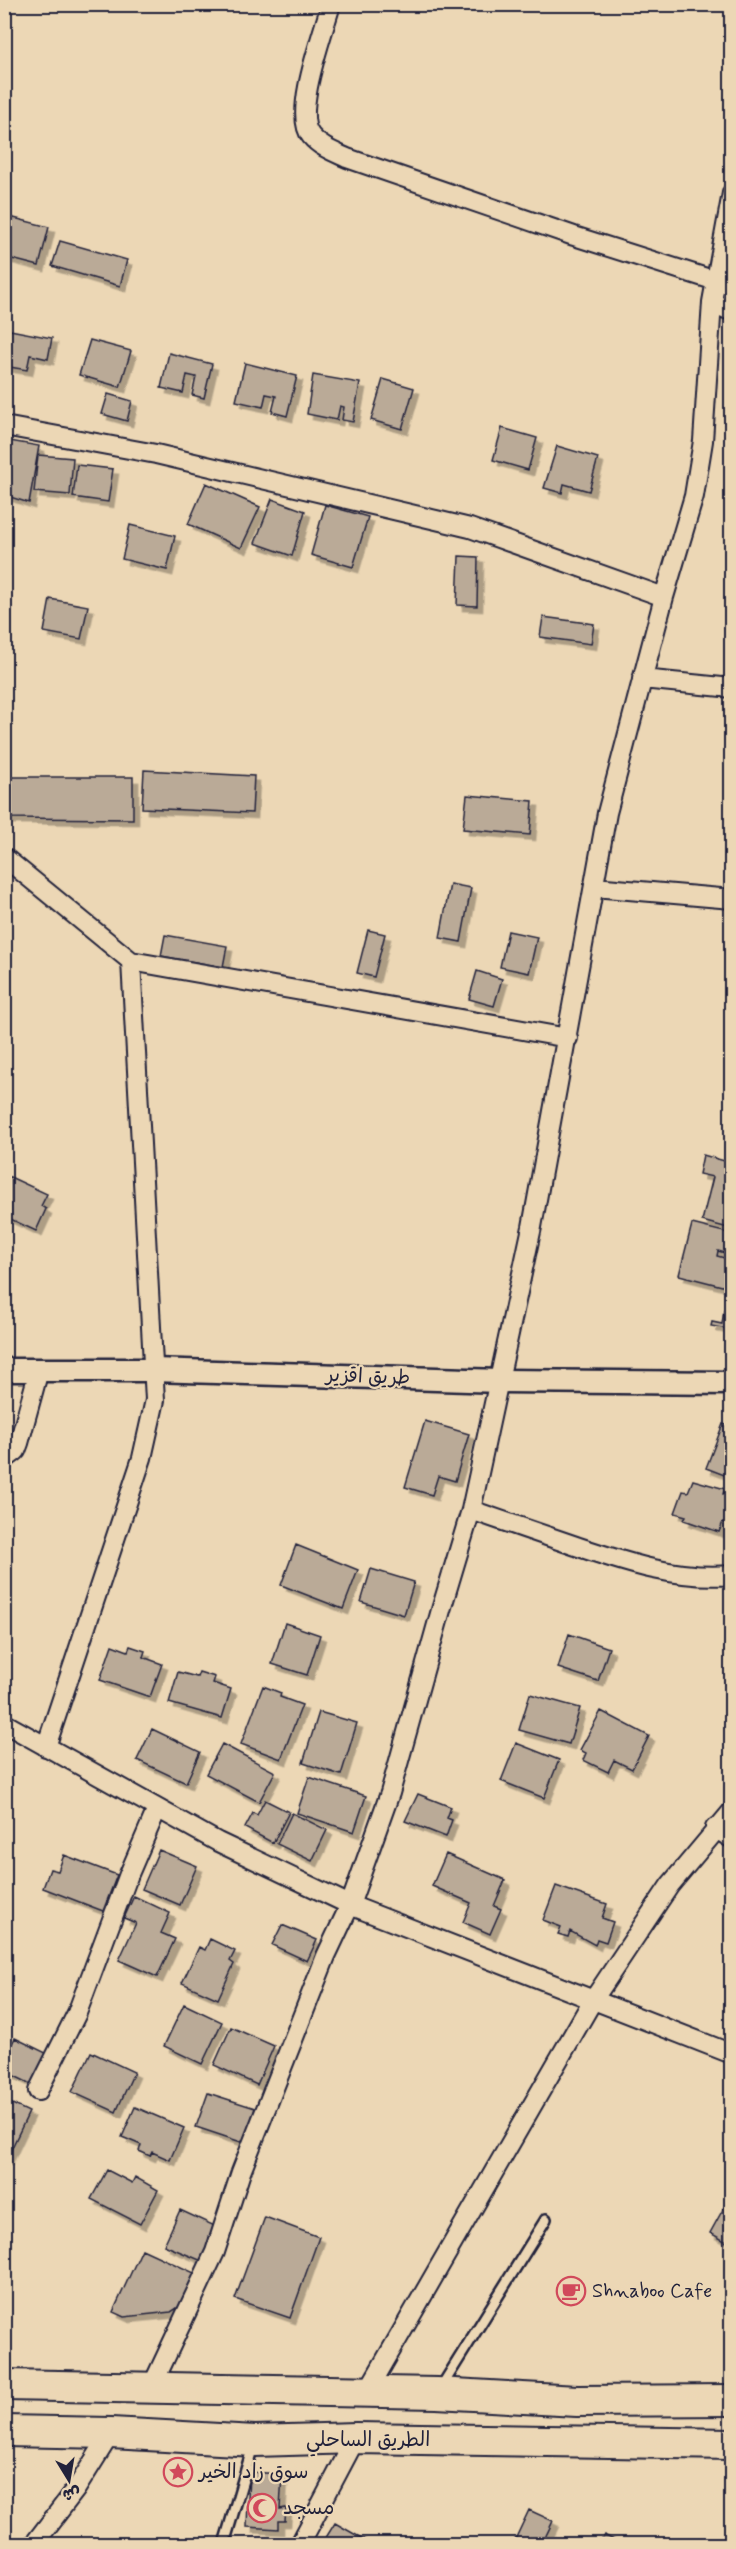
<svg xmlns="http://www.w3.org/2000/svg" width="736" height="2549" font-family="Mynerve,'Playpen Sans Arabic',sans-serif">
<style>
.building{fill:#baaa97;stroke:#22223b;stroke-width:1.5;filter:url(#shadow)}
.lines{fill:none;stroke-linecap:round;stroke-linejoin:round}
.service-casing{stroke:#22223b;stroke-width:14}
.minor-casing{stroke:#22223b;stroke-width:22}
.tertiary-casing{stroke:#22223b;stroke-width:27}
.trunk-casing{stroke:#22223b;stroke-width:34}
.service{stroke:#ecd7b5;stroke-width:9}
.minor{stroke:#ecd7b5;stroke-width:18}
.tertiary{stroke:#ecd7b5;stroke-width:22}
.trunk{stroke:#ecd7b5;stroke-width:30}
.labels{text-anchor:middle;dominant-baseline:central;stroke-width:4.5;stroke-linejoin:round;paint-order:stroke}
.street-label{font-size:20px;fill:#22223b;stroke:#ecd7b5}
.poi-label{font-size:20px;fill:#22223b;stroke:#ecd7b5;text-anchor:start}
</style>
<defs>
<filter id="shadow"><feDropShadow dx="5.5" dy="5.5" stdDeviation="0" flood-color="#0004"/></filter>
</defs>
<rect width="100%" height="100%" fill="#ecd7b5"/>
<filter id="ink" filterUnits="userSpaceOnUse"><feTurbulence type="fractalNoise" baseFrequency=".0167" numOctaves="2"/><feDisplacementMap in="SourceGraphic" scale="12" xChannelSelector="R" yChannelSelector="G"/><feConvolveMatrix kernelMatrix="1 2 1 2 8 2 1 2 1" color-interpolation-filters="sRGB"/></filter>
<g filter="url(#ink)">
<path class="building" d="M6,216L49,227L39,266L4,257Z
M60,241L127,260L120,286L52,266Z
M5,329L52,338L48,359L30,355L27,370L4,366Z
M90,340L131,351L120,387L79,375Z
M169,353L212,364L204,398L192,395L196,377L187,375L183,393L161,388Z
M245,363L297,376L287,416L272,412L276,396L266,394L263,407L236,401Z
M313,375L360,383L353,422L342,420L344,407L340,406L337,420L307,414Z
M383,379L414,388L402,429L371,420Z
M108,394L132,401L127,421L102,414Z
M502,428L537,438L528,470L493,460Z
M4,440L39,446L29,503L4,495Z
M557,446L598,458L589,491L564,484L562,493L544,488Z
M38,455L73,458L70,495L34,492Z
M77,465L113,469L108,502L73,497Z
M206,483L260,507L241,548L188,524Z
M272,499L305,511L292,556L255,543Z
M325,505L368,517L353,567L311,555Z
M130,525L175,536L167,570L122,559Z
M459,556L478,557L477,606L457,605Z
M50,599L88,606L81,639L44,632Z
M543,617L594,624L591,644L540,637Z
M144,770L254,776L252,813L142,808Z
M4,777H133V819L4,818Z
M467,795L533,801L530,835L463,829Z
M450,884L471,888L461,942L440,938Z
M368,930L385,934L374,977L357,973Z
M508,931L537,937L529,973L500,967Z
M165,935L227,946L223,967L161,956Z
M477,971L502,979L494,1006L469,999Z
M703,1155L732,1163V1229L702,1221L713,1177L699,1174Z
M8,1176L47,1194L41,1206L46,1209L36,1231L4,1216V1184Z
M692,1224L732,1234V1255L718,1251L717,1256L732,1260L726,1287L679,1275Z
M724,1310L732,1311L728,1329L711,1326L712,1322L722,1324Z
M425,1421L469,1434L455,1481L438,1476L432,1495L405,1487Z
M723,1424L732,1427V1478L706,1468Z
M693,1480L725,1489L723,1494L732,1497L729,1507L732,1509L726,1523L723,1522L719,1532L684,1520L686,1516L675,1513L683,1491L688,1492Z
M296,1545L358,1570L343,1609L281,1585Z
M371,1569L414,1582L404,1615L361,1602Z
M285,1623L320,1635L307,1675L272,1664Z
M569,1634L609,1648L598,1681L558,1668Z
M112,1645L128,1651L130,1646L145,1651L143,1657L162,1664L150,1697L100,1680Z
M178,1672L197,1677L199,1672L215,1677L213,1683L231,1689L222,1718L169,1703Z
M263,1686L281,1693L280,1697L302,1705L281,1759L241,1744Z
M530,1694L580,1708L569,1744L519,1730Z
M601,1711L649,1736L632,1769L614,1760L608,1772L583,1760L586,1753L580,1750Z
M319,1712L357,1723L341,1775L303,1763Z
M152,1729L200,1752L186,1783L137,1760Z
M516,1743L559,1760L544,1798L501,1781Z
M222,1744L275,1772L259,1802L206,1774Z
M309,1777L366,1796L354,1832L297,1813Z
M418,1794L451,1807L447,1818L452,1820L446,1837L405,1821Z
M265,1800L289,1812L273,1843L245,1828L253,1813L257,1815Z
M292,1813L327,1830L312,1861L277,1844Z
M159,1850L197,1866L180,1905L142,1889Z
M446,1854L505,1880L494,1906L501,1909L490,1934L463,1922L471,1903L432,1886Z
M64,1855L117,1875L103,1911L43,1888L50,1869L58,1871Z
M556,1886L607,1904L602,1918L613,1922L606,1942L597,1939L595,1945L570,1931L568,1937L558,1934L561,1927L543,1920Z
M134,1896L170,1913L161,1933L175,1939L157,1977L119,1960L136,1923L124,1918Z
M282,1925L317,1940L307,1961L272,1945Z
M210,1939L235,1951L230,1961L234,1964L218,1999L182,1983L199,1947L205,1950Z
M184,2004L222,2022L202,2064L164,2046Z
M231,2027L274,2046L257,2085L214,2065Z
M15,2038L48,2054L33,2085L4,2071V2059Z
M91,2052L134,2072L116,2112L72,2092Z
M208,2093L255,2108L244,2143L196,2127Z
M4,2100L29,2112L6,2160L4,2159Z
M135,2107L184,2128L170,2160L152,2152L150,2156L139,2151L141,2145L122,2137Z
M107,2170L132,2183L135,2177L158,2190L140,2224L91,2199Z
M732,2193V2245L710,2233Z
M180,2210L217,2227L202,2261L164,2245Z
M265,2217L319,2237L290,2318L235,2299Z
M142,2249L203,2277L194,2297L171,2312L124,2317L113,2312Z
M249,2472L282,2474L280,2509L286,2508L285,2521H278V2529L247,2527Z
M529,2510L553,2521L542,2544H513Z
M335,2523L372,2544H322Z
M604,2535L622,2544H600Z"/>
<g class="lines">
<g class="service-casing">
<path id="service" d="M440,2389L546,2219
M224,2544L253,2446"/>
</g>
<g class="minor-casing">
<path id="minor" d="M331,4C324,31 292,114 311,136C320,147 334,152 347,158L574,236L716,281
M712,302L732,312
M4,426L156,454L470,528L664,597
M642,679L732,688
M4,857L131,961L568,1038
M594,887L732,899
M4,1460L16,1451L19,1443L39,1370
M471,1510C506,1522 541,1534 576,1546C627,1563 677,1580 732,1575
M4,1723L218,1842L350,1905L732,2054
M46,1747L142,1458L155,1400L131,961
M715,1828L732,1839
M38,2091L77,2013L129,1874L157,1809
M152,2386L215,2252L241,2172L326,1956L350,1905L390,1793L441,1610L471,1510L532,1227L607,813L664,597L694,496L703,441L712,302L732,193
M367,2392L593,2000L670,1885L732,1811
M34,2544L76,2489L111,2433
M300,2544L356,2438"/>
</g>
<g class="tertiary-casing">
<path id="tertiary" d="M4,1370H153L500,1381L732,1383"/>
</g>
<g class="trunk-casing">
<path id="trunk" d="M4,2385L437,2393L577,2401L732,2400
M4,2431L111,2433L255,2441L356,2438L732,2444"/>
</g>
<use href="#service" class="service"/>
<use href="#minor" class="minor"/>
<use href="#tertiary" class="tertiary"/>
<use href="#trunk" class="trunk"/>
</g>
</g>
<defs>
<g id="cafe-ring" transform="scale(1.5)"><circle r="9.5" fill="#ecd7b5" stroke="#d1495b" stroke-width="1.5"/><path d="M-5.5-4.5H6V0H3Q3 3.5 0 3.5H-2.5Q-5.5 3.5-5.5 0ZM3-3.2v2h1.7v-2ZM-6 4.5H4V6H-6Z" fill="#d1495b"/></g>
<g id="sight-ring" transform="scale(1.5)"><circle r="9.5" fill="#ecd7b5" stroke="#d1495b" stroke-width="1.5"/><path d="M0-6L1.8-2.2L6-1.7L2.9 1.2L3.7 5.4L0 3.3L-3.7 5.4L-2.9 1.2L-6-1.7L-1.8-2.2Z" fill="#d1495b"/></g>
<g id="mosque-ring" transform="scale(1.5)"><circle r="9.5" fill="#ecd7b5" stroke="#d1495b" stroke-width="1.5"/><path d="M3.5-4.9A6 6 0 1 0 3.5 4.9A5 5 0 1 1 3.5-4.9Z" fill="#d1495b"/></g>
</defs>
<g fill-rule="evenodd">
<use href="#cafe-ring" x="571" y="2291"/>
<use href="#sight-ring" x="178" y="2472"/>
<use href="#mosque-ring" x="262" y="2508"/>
</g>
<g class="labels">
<g class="street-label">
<text transform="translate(368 1377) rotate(2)">طريق اقزير</text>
<text x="368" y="2440">الطريق الساحلي</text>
</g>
<g class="poi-label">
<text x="592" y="2291">Shnaboo Cafe</text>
<text x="199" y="2472">سوق زاد الخير</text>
<text x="283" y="2508">مسجد</text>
</g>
</g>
<rect width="736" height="2549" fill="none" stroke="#ecd7b5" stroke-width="24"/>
<rect x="12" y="12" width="712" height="2525" fill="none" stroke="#22223b" stroke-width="2" filter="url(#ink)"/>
<g transform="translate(69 2480) rotate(169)" stroke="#ecd7b5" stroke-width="4.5" paint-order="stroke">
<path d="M0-4.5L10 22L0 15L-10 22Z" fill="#22223b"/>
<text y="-9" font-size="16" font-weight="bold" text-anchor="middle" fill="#22223b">ش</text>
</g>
</svg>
